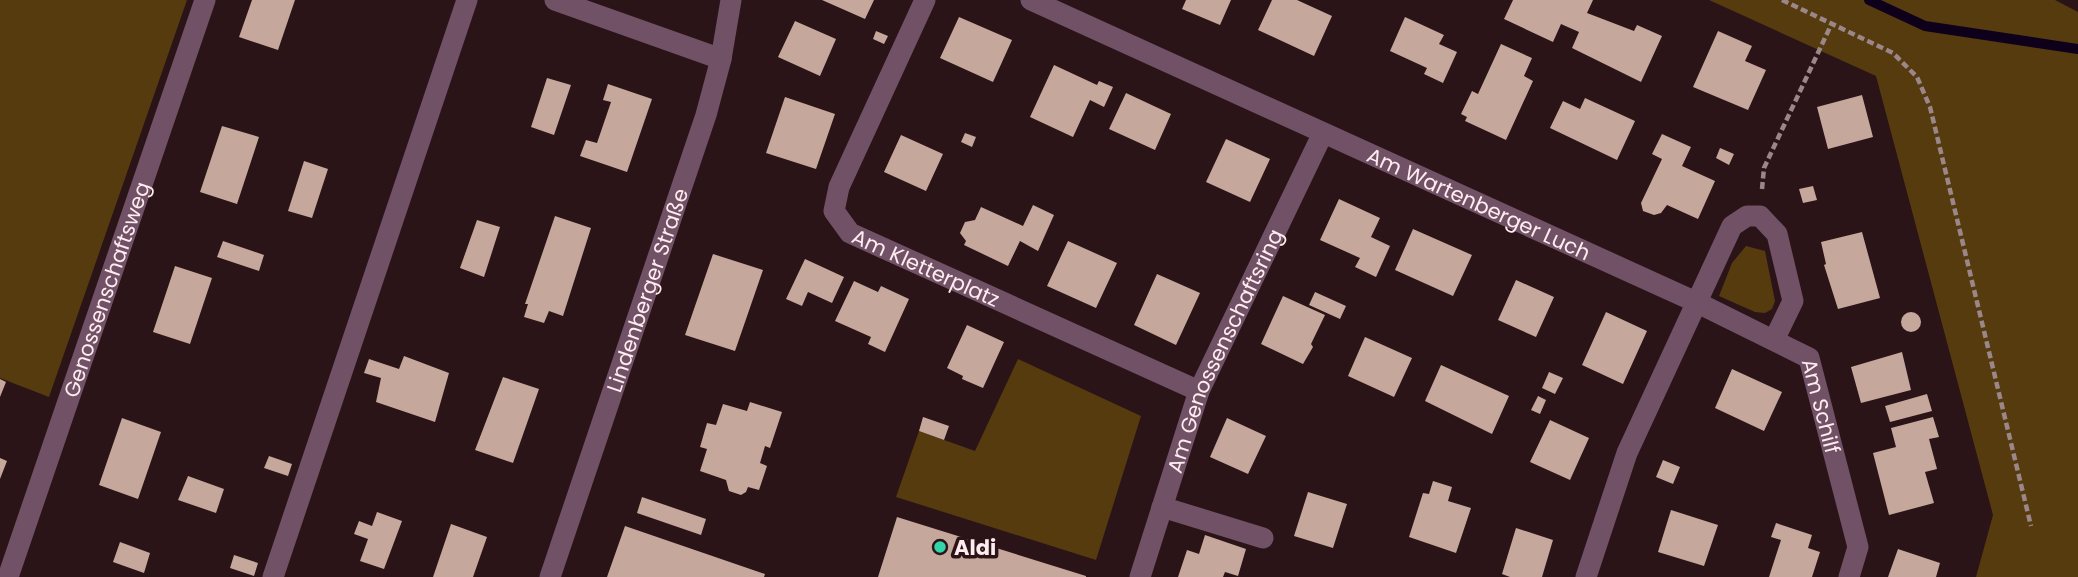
<svg xmlns="http://www.w3.org/2000/svg" width="2078" height="577" font-family="Poppins,sans-serif">
<style>
.green{fill:#563b0f}
.lines{fill:none;stroke-linecap:round;stroke-linejoin:round}
.stream{stroke:#0e001b;stroke-width:10}
.building{fill:#c5a79b}
.path{stroke:#9b8789;stroke-width:4.5;stroke-dasharray:7 3.5;stroke-linecap:butt}
.minor{stroke:#715166;stroke-width:21}
.poi-dot{fill:#33d4a8;stroke:#2b1417;stroke-width:2.5}
.labels{text-anchor:middle;dominant-baseline:central;stroke-width:7;stroke-linejoin:round;paint-order:stroke}
.street-label{font-size:21px;fill:#feecee;stroke:#2b1417}
.poi-label{font-size:21px;font-weight:bold;fill:#feecee;stroke:#2b1417;text-anchor:start}
</style>
<rect width="100%" height="100%" fill="#2b1417"/>
<path class="green" d="M0,0H187L49,397L0,378Z
M1709,0H2055L2078,12V577H1976L1993,515L1876,76Z
M1746,246L1765,251L1775,301L1772,309L1765,313L1755,312L1719,296L1732,263Z
M1018,359L1141,416L1096,560L896,497L919,431L975,451Z"/>
<g class="lines">
<path class="stream" d="M1869,0L1925,26L2078,49"/>
</g>
<path class="building" d="M252,0H295L278,50L239,37Z
M822,0H874L865,19Z
M1186,0H1231L1220,25L1182,9Z
M1272,0H1297L1332,16L1314,56L1258,30Z
M1513,0H1593L1587,13L1634,31L1637,25L1662,36L1641,82L1572,48L1579,32L1561,24L1553,42L1504,19Z
M959,17L1012,40L993,82L940,58Z
M1405,17L1444,35L1439,44L1457,52L1443,83L1424,74L1427,68L1390,51Z
M795,21L836,39L820,76L778,57Z
M876,31L888,36L884,44L873,39Z
M1718,31L1752,46L1745,61L1766,70L1748,110L1693,87Z
M1501,44L1532,58L1524,76L1533,81L1506,140L1465,121L1467,117L1461,114L1472,91L1478,94Z
M1054,65L1097,85L1099,81L1113,87L1104,107L1090,100L1073,137L1030,117Z
M547,78L571,85L554,135L531,127Z
M608,84L652,99L627,172L580,156L586,140L597,143L611,102L603,100Z
M1126,93L1171,114L1155,150L1109,129Z
M1862,95L1873,137L1828,149L1817,107Z
M785,97L835,114L816,169L766,153Z
M1585,98L1635,121L1617,160L1550,128L1563,101L1580,109Z
M222,126L259,137L237,204L200,192Z
M965,133L976,137L972,147L961,142Z
M1662,134L1691,147L1682,166L1715,181L1698,219L1667,205L1661,213L1654,215L1643,211L1641,203L1662,159L1652,154Z
M901,135L943,154L926,191L884,172Z
M1226,139L1270,159L1250,202L1206,182Z
M1720,148L1734,154L1729,165L1716,158Z
M304,161L328,169L312,218L288,211Z
M1813,186L1817,200L1803,203L1799,189Z
M1339,199L1380,218L1371,237L1390,246L1376,277L1355,267L1360,258L1320,240Z
M1033,205L1054,215L1038,251L1020,241L1008,266L964,245L966,241L960,233L965,222L975,220L981,207L1023,226Z
M555,216L591,228L563,316L549,311L544,323L524,317L528,304H525Z
M477,220L500,227L484,277L460,268Z
M1413,229L1472,255L1453,296L1395,270Z
M1862,232L1880,298L1838,309L1824,265L1826,264L1821,242Z
M223,241L264,255L259,271L217,257Z
M1068,241L1117,263L1096,308L1047,286Z
M713,254L763,270L735,351L685,335Z
M805,259L844,277L832,303L808,292L802,306L786,299Z
M175,266L212,278L190,344L153,332Z
M1157,274L1200,293L1176,345L1134,325Z
M1516,280L1554,297L1536,337L1498,320Z
M854,281L878,292L881,286L909,299L885,352L868,344L871,337L835,321Z
M1315,292L1346,306L1340,319L1309,305Z
M1283,296L1325,315L1311,344L1313,347L1303,364L1261,344Z
M1901 322a10 10 0 1 1 20 0a10 10 0 1 1-20 0Z
M1606,312L1647,331L1623,384L1582,365Z
M967,325L1004,342L983,388L962,379L963,376L947,368Z
M1365,337L1412,358L1394,397L1348,376Z
M1902,352L1911,390L1861,403L1851,367Z
M404,356L449,373L435,422L376,402L381,378L364,373L369,359L399,369Z
M1441,365L1509,396L1492,434L1425,401Z
M1732,369L1782,392L1764,431L1715,408Z
M1549,372L1563,378L1555,394L1542,388Z
M503,377L539,389L513,463L475,450Z
M0,379L6,382L0,397Z
M1927,394L1932,411L1890,422L1885,406Z
M1538,396L1546,400L1540,414L1531,410Z
M750,402L782,412L770,448L765,446L760,463L767,466L759,490L748,487L746,492L741,495L729,491L726,480L700,471L707,449L700,447L707,423L716,425L723,404L747,411Z
M923,417L949,426L944,440L919,431Z
M1933,417L1939,437L1929,439L1937,469L1925,472L1934,503L1889,515L1873,453L1896,447L1891,428Z
M122,418L161,432L138,499L99,485Z
M1227,418L1266,436L1248,474L1210,457Z
M1550,420L1589,438L1570,480L1530,462Z
M269,456L292,464L288,476L264,468Z
M0,458L7,461L0,479Z
M1663,460L1680,467L1673,484L1656,477Z
M188,476L224,489L216,513L178,500Z
M1433,481L1452,487L1448,501L1471,508L1456,553L1409,537L1423,493L1429,494Z
M1308,492L1347,504L1333,548L1294,536Z
M642,497L706,519L701,535L637,513Z
M1671,510L1718,525L1704,566L1658,552Z
M377,512L402,521L384,569L360,561L368,539L354,534L359,521L372,526Z
M897,517L1086,576V577H878Z
M1776,523L1812,535L1808,548L1820,552L1812,577H1769L1781,540L1771,537Z
M451,524L487,537L473,577H433Z
M625,526L765,574L764,577H607Z
M1516,528L1553,540L1542,577H1510L1502,574Z
M1205,535L1246,549L1238,576L1225,572L1223,577H1178L1187,550L1199,554Z
M120,542L150,553L144,573L113,562Z
M1898,549L1940,563L1936,577H1888Z
M234,555L258,563L254,576L230,568Z"/>
<g class="lines">
<path class="path" d="M1782,0L1893,53L1917,77L1930,107L2031,526
M1762,189L1764,168L1832,23"/>
<g class="minor">
<path d="M555,0L721,59"/>
<path id="s1" d="M925,0L839,187L834,211L850,233L1199,391"/>
<path id="s2" d="M1031,0L1696,302L1809,358L1858,547L1849,577"/>
<path d="M1162,507L1263,538"/>
<path id="s3" d="M8,577L205,0"/>
<path d="M273,577L467,0"/>
<path id="s4" d="M550,577L706,115L721,59L731,0"/>
<path id="s5" d="M1140,577L1199,391L1323,133"/>
<path d="M1586,577L1627,453L1732,226L1747,216H1760L1777,234L1793,301L1774,340"/>
</g>
</g>
<circle class="poi-dot" cx="940" cy="547" r="7"/>
<g class="labels">
<g class="street-label">
<text stroke="none"><textPath href="#s2" startOffset="492">Am Wartenberger Luch</textPath></text>
<text stroke="none"><textPath href="#s1" startOffset="341">Am Kletterplatz</textPath></text>
<text stroke="none"><textPath href="#s3" startOffset="304">Genossenschaftsweg</textPath></text>
<text stroke="none"><textPath href="#s4" startOffset="303">Lindenberger Straße</textPath></text>
<text stroke="none"><textPath href="#s5" startOffset="242">Am Genossenschaftsring</textPath></text>
<text stroke="none"><textPath href="#s2" startOffset="906">Am Schilf</textPath></text>
</g>
<g class="poi-label">
<text x="954" y="547">Aldi</text>
</g>
</g>
</svg>
